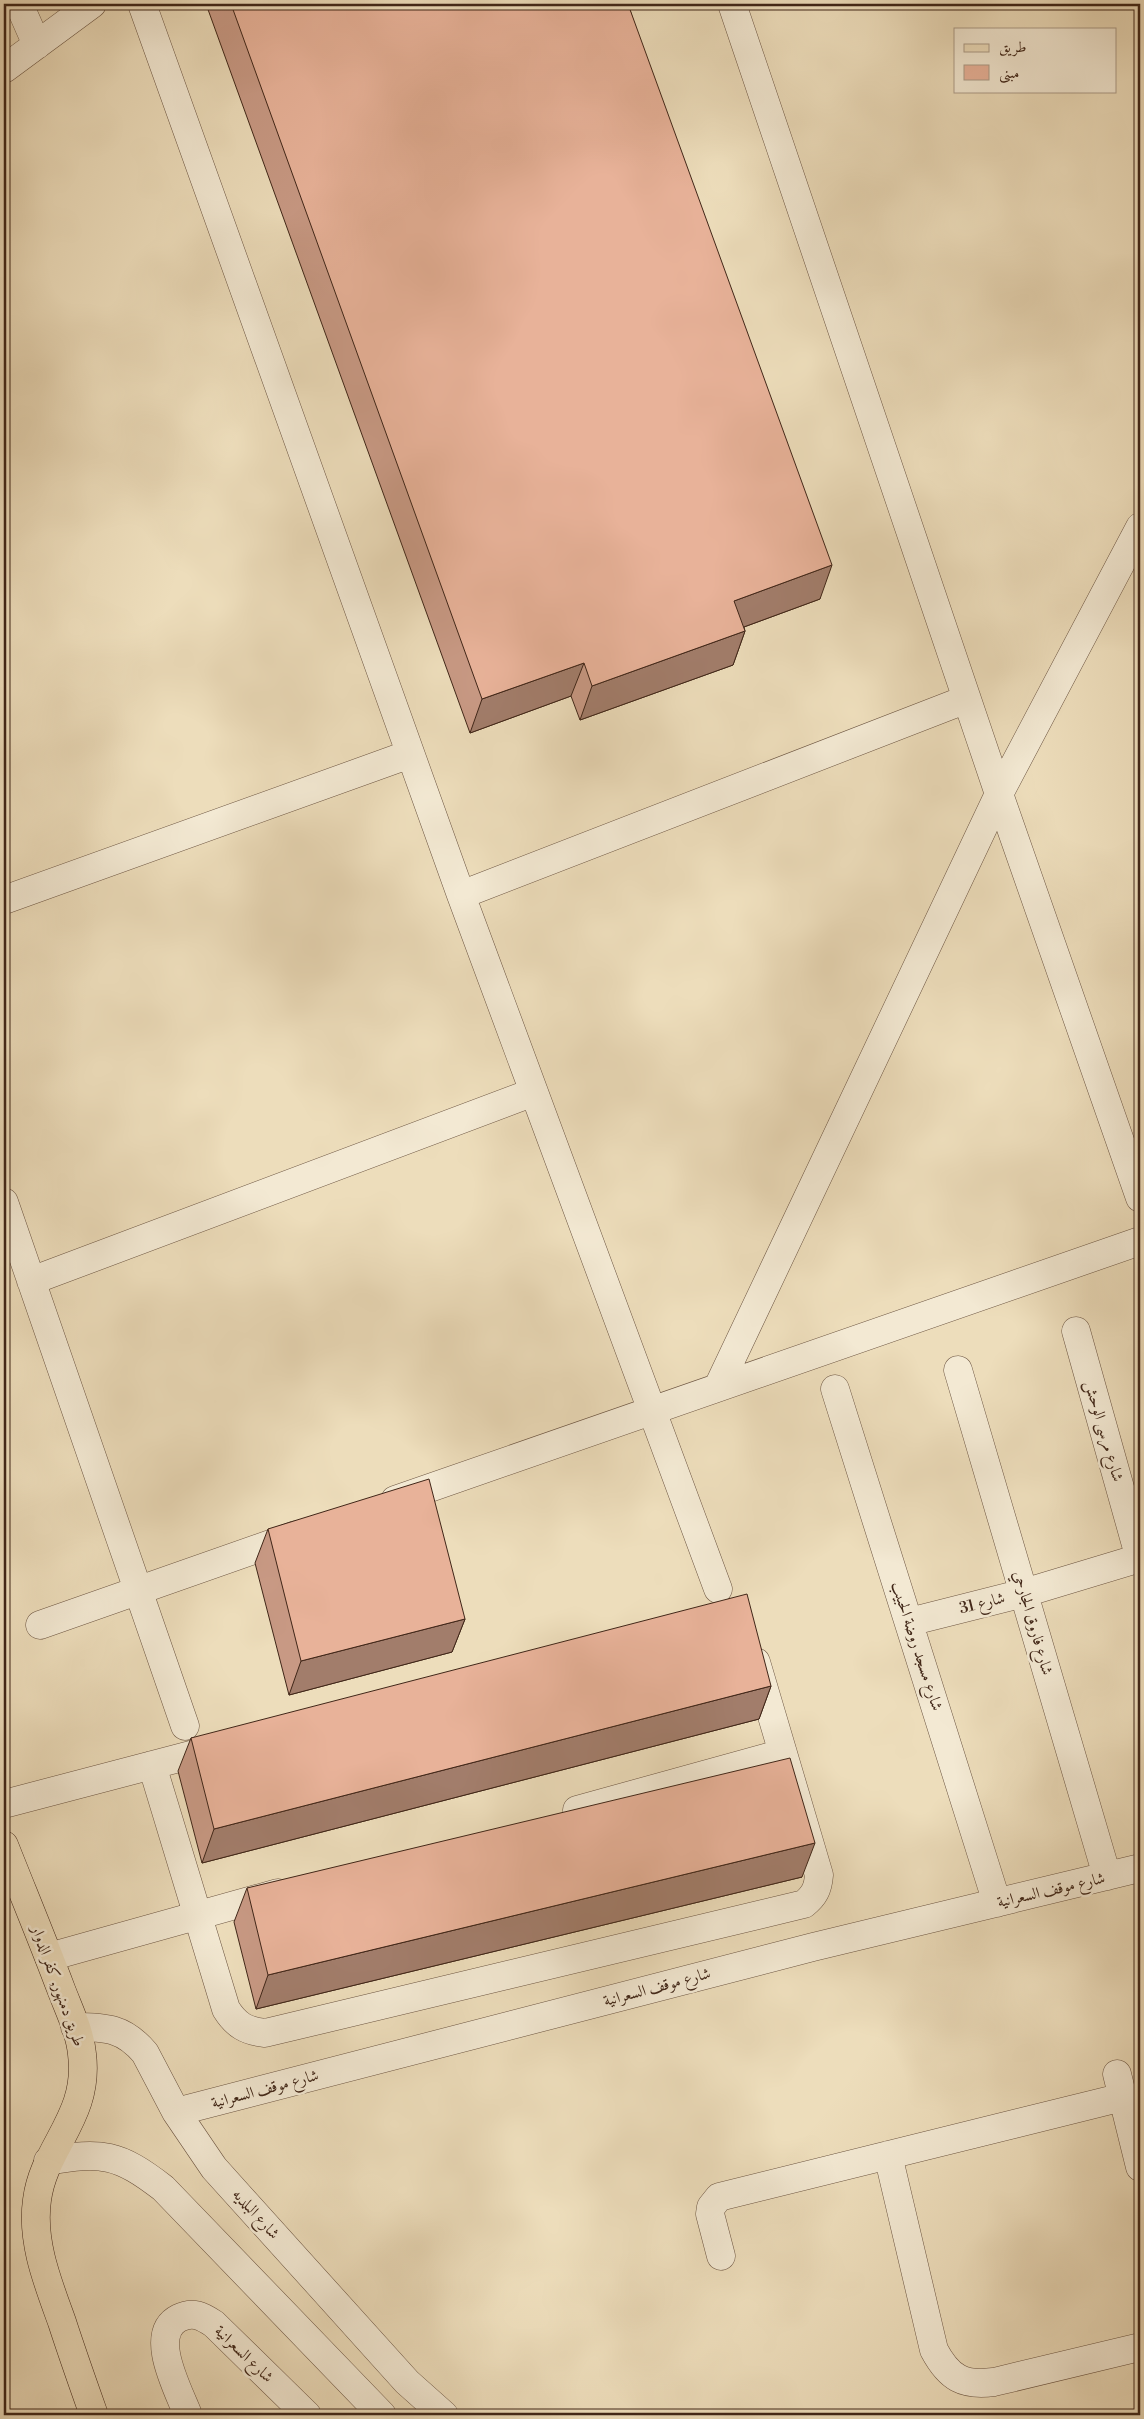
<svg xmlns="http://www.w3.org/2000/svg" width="1144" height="2419" font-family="'Libre Bodoni',Amiri,serif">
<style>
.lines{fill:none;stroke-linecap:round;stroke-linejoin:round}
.minor-casing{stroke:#6b5441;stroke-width:29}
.major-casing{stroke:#402618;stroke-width:29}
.minor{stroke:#f3e9d3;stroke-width:28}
.major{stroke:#edddbb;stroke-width:28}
.wall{fill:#c89984;stroke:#402618}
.shaded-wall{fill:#a27d6b;stroke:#402618}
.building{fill:#e8b299;stroke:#402618}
.labels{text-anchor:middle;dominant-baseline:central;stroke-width:5;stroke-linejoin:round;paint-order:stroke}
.street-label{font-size:16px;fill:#402618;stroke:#f3e9d3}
</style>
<rect width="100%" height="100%" fill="#edddbb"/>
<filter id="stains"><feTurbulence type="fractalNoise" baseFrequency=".004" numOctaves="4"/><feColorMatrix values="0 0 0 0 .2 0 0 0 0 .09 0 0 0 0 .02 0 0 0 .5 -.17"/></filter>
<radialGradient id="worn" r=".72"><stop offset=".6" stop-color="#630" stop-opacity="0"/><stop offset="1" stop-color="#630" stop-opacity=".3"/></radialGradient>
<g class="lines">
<g class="minor-casing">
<path id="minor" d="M19,4L37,45
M142,4L461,895L718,1589
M732,4L999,794L1140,1198
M4,69L92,4
M461,895L967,699
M4,900L410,754
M4,1202L185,1726
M31,1281L534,1092
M1076,1331L1140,1559
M958,1370L1107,1876
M718,1387L999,794L1140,527
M835,1389L997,1903
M395,1500L1140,1241
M909,1622L1024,1593L1140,1558
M40,1625L296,1535
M152,1765L226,2009C236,2025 246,2031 265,2033L804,1904C814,1896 818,1889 819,1875L756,1662
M4,1804L221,1747
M577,1810L783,1753
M49,1957L278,1893
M75,2027C106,2027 124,2028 145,2053L176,2112L214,2168L407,2382L444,2415
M1117,2074L1140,2167
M176,2112L813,1947L1140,1868
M888,2155L934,2350C949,2378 963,2386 994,2382L1140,2347
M48,2161C102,2151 119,2154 163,2188L382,2415
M721,2256L710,2214L711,2207L719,2197L1123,2097
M188,2415C179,2391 147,2334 179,2318C193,2311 202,2316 214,2324L307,2415"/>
</g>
<g class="major-casing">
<path id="major" d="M4,1845C23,1893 43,1941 61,1989C69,2010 80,2032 82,2054C90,2117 44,2146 37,2200C31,2242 48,2283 62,2322C72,2353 83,2384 94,2415"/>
</g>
<use href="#minor" class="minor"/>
<use href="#major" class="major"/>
</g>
<path class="wall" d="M206,4H628L820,599L744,627L745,631L733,665L580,720L571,696L470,733Z
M268,1529L465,1619L452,1652L289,1695L255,1563Z
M771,1686L759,1719L202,1863L178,1771L191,1738Z
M802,1877L256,2009L234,1922L247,1888Z"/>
<path class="shaded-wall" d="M832,565L820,599L722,635L734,601Z
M745,631L733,665L580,720L592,686Z
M584,663L571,696L470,733L482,699Z
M465,1619L452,1652L289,1695L301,1661Z
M771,1686L759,1719L202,1863L214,1829Z
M815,1843L802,1877L256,2009L268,1975Z"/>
<path class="building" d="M231,4H628L832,565L734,601L745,631L592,686L584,663L482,699Z
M429,1479L465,1619L301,1661L268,1529Z
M747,1594L771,1686L214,1829L191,1738Z
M790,1758L815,1843L268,1975L247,1888Z"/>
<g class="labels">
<g class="street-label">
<text transform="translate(1104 1431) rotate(74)">شارع مرسى الوحش</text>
<text transform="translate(982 1603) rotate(-14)">شارع 31</text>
<text transform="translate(1033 1623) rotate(74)">شارع فاروق الجارحي</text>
<text transform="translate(917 1646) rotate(72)">شارع مسجد روضة الحبيب</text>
<text transform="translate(1051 1890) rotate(-13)">شارع موقف السعرانية</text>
<text transform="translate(58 1986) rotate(70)">طريق دمنهور, كفر الدوار</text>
<text transform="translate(657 1987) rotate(-15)">شارع موقف السعرانية</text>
<text transform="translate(265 2089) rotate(-15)">شارع موقف السعرانية</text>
<text transform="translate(256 2214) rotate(48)">شارع البلديه</text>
<text transform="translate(244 2354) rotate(44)">شارع السعرانية</text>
</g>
</g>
<rect width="1144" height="2419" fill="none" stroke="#edddbb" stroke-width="20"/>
<rect x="5" y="5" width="1134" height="2409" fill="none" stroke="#402618" stroke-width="2.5"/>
<rect x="10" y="10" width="1124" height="2399" fill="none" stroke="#402618"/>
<rect x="954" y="28" width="162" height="65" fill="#f3e9d3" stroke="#ab9b88"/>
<rect x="964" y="44" width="25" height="8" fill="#edddbb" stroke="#ab9b88"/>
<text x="999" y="52" font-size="15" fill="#402618">طريق</text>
<rect x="964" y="65" width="25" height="15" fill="#e8b299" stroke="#ab9b88"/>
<text x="999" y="78" font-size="15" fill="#402618">مبنى</text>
<rect width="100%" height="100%" filter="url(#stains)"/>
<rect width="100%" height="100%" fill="url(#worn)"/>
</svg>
